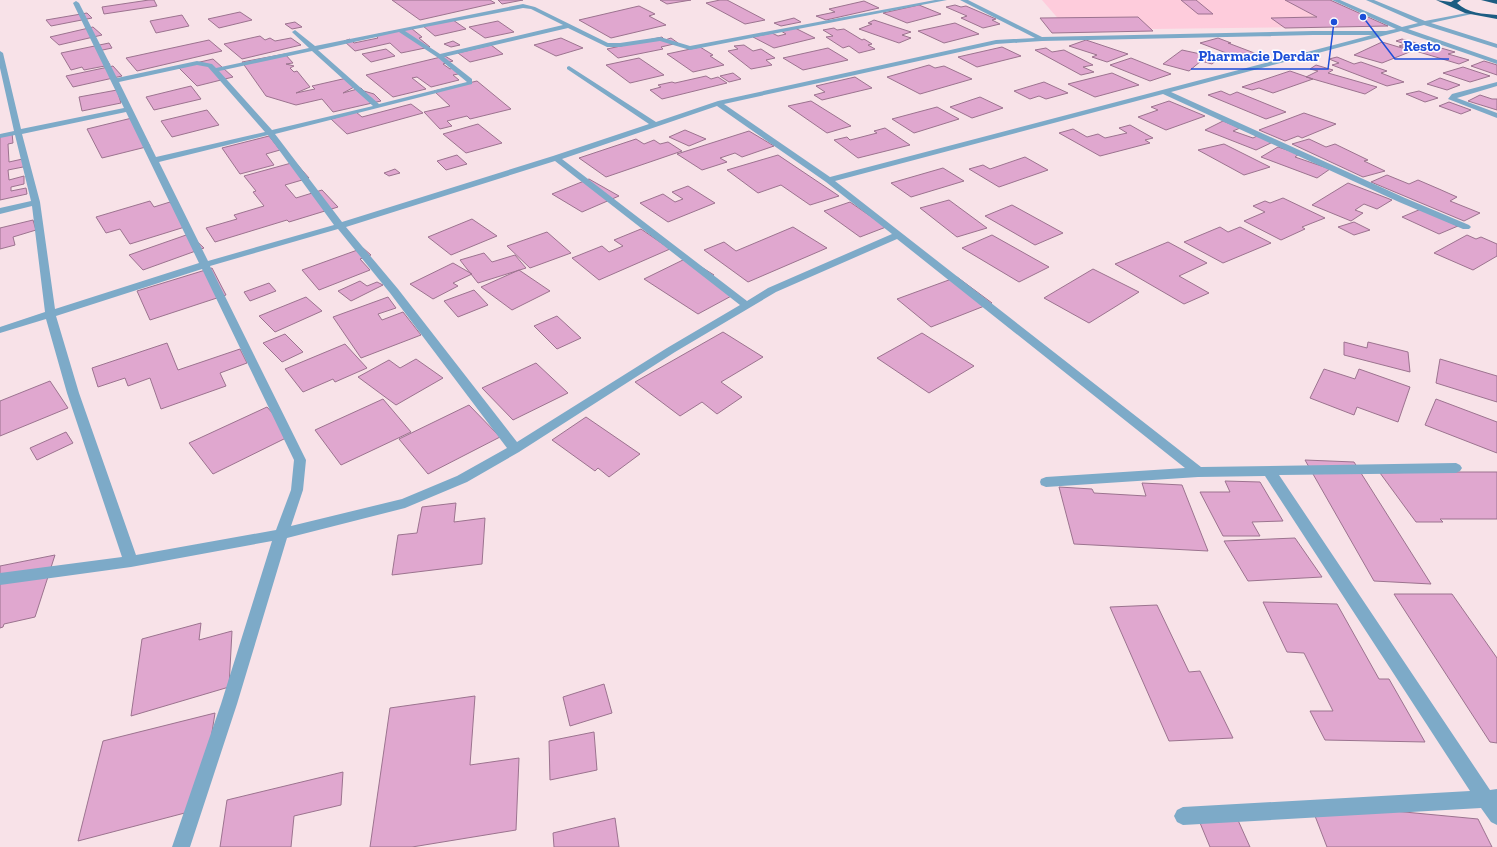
<svg xmlns="http://www.w3.org/2000/svg" width="1497" height="847" font-family="'Zilla Slab',serif">
<style>
.built{fill:#feccdc}
.building{fill:#e0a7cf;stroke:#9c738f}
.lines{fill:none;stroke-linecap:round;stroke-linejoin:round}
.street{fill:#7daac8;fill-rule:evenodd}
.highway{fill:#1c5d82;fill-rule:evenodd}
.leader{fill:none;stroke:#1d4ed8;stroke-width:1.5}
.callout-dot{fill:#1d4ed8;stroke:#fff;stroke-width:1.5}
.callout-label{font-size:15px;text-anchor:middle;font-weight:bold;fill:#1d4ed8;stroke:#fff;stroke-width:3;stroke-linejoin:round;paint-order:stroke}
</style>
<rect width="100%" height="100%" fill="#f8e2e8"/>
<path class="built" d="M1042,0H1331L1388,26L1068,30Z"/>
<path class="building" d="M149,0H154L157,6L104,14L102,7Z
M392,0H490L495,3L420,20Z
M498,0H523L502,4Z
M660,0H691L667,4Z
M720,0H727L765,20L745,24L706,3Z
M1181,0H1196L1213,14H1198Z
M1285,0H1330L1388,26L1285,28L1271,18L1317,17Z
M864,1L879,8L826,20L816,16L835,12L829,9Z
M919,5L941,14L907,23L883,13Z
M955,5L961,7L966,6L996,19L992,20L1000,24L983,28L961,18L967,16L946,7Z
M639,6L655,14L649,16L666,25L611,38L579,20Z
M240,12L252,20L219,28L208,19Z
M87,13L92,18L51,26L46,20Z
M182,15L189,26L156,33L150,21Z
M1138,17L1153,31L1052,33L1040,18Z
M794,18L801,22L781,26L774,23Z
M453,20L466,29L435,36L423,26Z
M874,20L911,32L902,35L911,38L899,43L859,29L872,24L868,23Z
M498,21L514,32L485,38L469,27Z
M295,22L302,27L292,29L285,24Z
M955,23L979,34L944,43L918,31Z
M93,27L102,35L59,45L50,37Z
M411,28L422,37L419,38L430,47L401,53L390,43L355,51L344,41L350,39L354,43L378,38L375,35Z
M795,28L815,38L774,48L753,37L772,33L778,36L786,34L781,31Z
M834,28L837,30L844,29L862,40L864,39L872,44L868,45L875,49L859,53L849,46L843,48L826,37L833,36L823,30Z
M260,36L265,40L270,38L275,41L291,38L301,45L242,59L224,44Z
M662,37L665,40L671,38L678,43L661,47L663,49L618,58L607,49Z
M561,38L583,48L556,56L534,45Z
M1218,38L1231,43H1228L1257,54L1242,59L1200,43Z
M1402,39L1423,45L1427,44L1455,52L1448,54L1469,60L1459,64L1399,46L1405,44L1396,41Z
M209,40L222,51L137,71L126,58Z
M1086,40L1128,54L1107,62L1092,57L1097,55L1069,46Z
M453,41L460,45L451,47L444,44Z
M1382,42L1412,51L1382,63L1354,55Z
M109,43L112,48L98,51L105,57L110,65L84,70L82,67L71,70L61,53Z
M491,45L503,54L470,62L458,53Z
M744,45L753,51L761,49L775,58L766,60L772,65L751,69L728,51L738,49L734,46Z
M700,47L713,55L710,56L724,65L693,72L667,54Z
M1002,47L1021,56L977,67L958,57Z
M828,48L848,60L803,70L783,58Z
M1046,48L1052,52L1064,50L1093,65L1083,67L1094,72L1081,75L1035,50Z
M386,49L395,56L371,62L362,54Z
M1182,50L1219,58L1212,64L1201,61L1189,71L1163,64Z
M285,54L293,63L286,64L294,66L290,68L294,72L297,71L310,87L296,93L315,89L312,86L347,78L356,86L343,93L361,88L364,91L374,94L381,101L333,112L322,99L296,105L266,96L242,62Z
M445,56L453,61L443,64L450,69L455,67L463,73L453,75L459,80L431,87L417,77L412,78L426,89L393,97L366,75Z
M1337,57L1354,64L1361,62L1387,71L1381,73L1404,82L1387,86L1332,65L1339,63L1329,59Z
M639,58L664,75L630,83L606,65Z
M1131,58L1171,74L1150,81L1110,65Z
M213,59L233,77L197,86L178,67Z
M1484,61L1497,65V75L1471,66Z
M929,65L935,68L944,66L972,79L920,94L887,77Z
M1316,65L1333,70L1328,73L1377,87L1365,94L1306,77L1318,71L1310,69Z
M113,66L122,76L73,87L66,76Z
M1463,67L1490,76L1470,82L1443,73Z
M1290,71L1313,79L1273,93L1259,88L1252,90L1242,87Z
M733,73L741,79L729,82L720,76Z
M1112,73L1139,85L1095,97L1068,84Z
M706,76L711,79L718,77L727,83L662,99L650,90L661,87L658,85L672,82L675,83Z
M855,77L872,88L822,100L814,95L825,92L816,86Z
M1440,78L1460,85L1447,90L1427,84Z
M477,81L511,109L470,119L467,116L447,121L452,126L440,129L424,112L450,106L434,91Z
M1044,82L1068,93L1046,99L1039,96L1030,99L1014,91Z
M191,86L201,99L154,110L146,97Z
M117,90L121,103L82,111L79,97Z
M1221,91L1230,95L1237,92L1286,112L1266,119L1208,95Z
M1419,91L1438,98L1425,102L1406,94Z
M1480,95L1492,99H1497V110L1468,101Z
M980,97L1003,108L972,118L950,107Z
M811,101L851,126L827,133L788,106Z
M1169,101L1205,116L1166,130L1138,117L1158,110L1151,107Z
M1449,102L1471,110L1461,114L1439,106Z
M411,104L423,113L347,134L331,119L356,112L362,117Z
M937,107L959,119L914,133L892,119Z
M207,110L219,125L172,137L161,121Z
M1304,113L1336,124L1302,138L1298,136L1285,141L1259,130Z
M132,118L150,146L102,158L87,129Z
M1223,121L1240,128L1233,131L1253,138L1257,136L1273,142L1256,150L1205,130Z
M478,124L502,143L466,153L443,134Z
M1130,125L1153,138L1145,140L1150,143L1100,156L1059,133L1073,129L1087,137L1098,134L1105,138L1127,133L1119,128Z
M885,128L910,145L858,158L834,140L847,137L850,140L877,133L874,131Z
M685,130L706,139L689,146L669,137Z
M749,131L774,146L742,157L735,153L720,158L727,162L702,170L677,154Z
M12,133L13,143L8,144L9,162L27,158L28,166L8,170L9,180L24,176V184L11,187V191L26,188L27,194L0,200V135Z
M269,136L280,150L266,154L274,165L240,174L222,148Z
M636,139L644,144L654,140L660,144L668,142L682,151L606,177L579,158Z
M1309,139L1326,147L1335,144L1368,160L1364,161L1385,171L1363,177L1292,144Z
M1224,144L1270,167L1244,175L1198,150Z
M1278,147L1299,154L1295,157L1330,169L1317,178L1261,157Z
M457,155L467,164L446,170L437,161Z
M778,155L839,196L810,205L781,185L758,193L727,170Z
M1025,157L1048,170L999,187L969,169L983,165L990,169Z
M295,162L309,178L285,185L296,198L322,190L338,207L289,222L287,220L215,242L206,228L237,219L234,215L264,206L253,192L256,191L244,176Z
M943,168L964,181L911,197L891,183Z
M395,169L400,173L389,176L384,173Z
M1387,175L1409,184L1418,180L1439,189L1457,197L1450,201L1480,213L1464,221L1371,182Z
M589,179L619,196L582,212L552,194Z
M1348,183L1392,200L1377,209L1364,204L1355,210L1363,213L1351,221L1312,205Z
M688,186L715,203L668,222L640,203L663,194L675,202L683,199L672,192Z
M1283,198L1325,218L1302,227L1305,229L1281,240L1244,221L1265,212L1253,206L1265,201L1270,203Z
M949,200L987,228L957,237L920,208Z
M150,201L154,207L170,202L188,226L130,244L120,229L106,233L96,217Z
M850,202L886,227L860,237L824,211Z
M1012,205L1063,233L1035,245L985,216Z
M1421,209L1458,226L1439,234L1402,217Z
M472,219L497,236L451,255L428,237Z
M33,220L36,230L13,237L15,245L0,249V228Z
M1354,222L1370,230L1354,235L1338,227Z
M793,227L827,248L748,282L704,250L724,242L736,251Z
M1220,227L1228,232L1240,227L1271,243L1223,263L1184,242Z
M641,229L670,249L599,280L572,258L602,246L609,252L623,246L614,240Z
M547,232L571,253L530,268L507,246Z
M189,234L204,248L143,270L129,255Z
M992,235L1049,267L1019,282L962,248Z
M1467,235L1476,239L1481,237L1497,244V256L1473,270L1434,253Z
M1168,242L1207,263L1179,276L1209,293L1184,304L1115,264Z
M363,248L371,255L360,259L370,270L319,290L302,270Z
M484,253L492,262L515,255L526,268L478,283L460,260Z
M687,258L714,275L708,278L735,294L698,314L644,279Z
M453,263L472,274L453,283L458,286L433,299L410,284Z
M212,268L226,295L150,320L137,291Z
M1093,269L1139,292L1089,323L1044,298Z
M519,270L550,291L512,310L481,287Z
M957,277L992,303L931,327L897,299Z
M360,281L367,286L377,282L383,285L351,301L338,291Z
M269,283L276,291L250,301L244,292Z
M474,290L488,305L458,317L444,301Z
M306,297L322,311L275,332L259,316Z
M388,297L396,308L378,314L382,320L403,312L421,335L361,358L333,317Z
M557,316L581,338L557,349L534,326Z
M723,332L763,357L721,382L742,397L717,414L702,402L680,416L635,382Z
M922,333L974,366L929,393L877,358Z
M285,334L303,352L282,362L263,343Z
M1344,342L1367,348L1368,342L1408,352L1410,372L1344,355Z
M167,343L178,370L240,349L247,363L220,373L226,386L161,409L150,378L128,386L125,378L98,387L92,368Z
M345,344L367,368L335,382L333,379L303,392L285,369Z
M416,359L443,378L396,405L358,377L389,360L400,368Z
M1440,359L1497,376V402L1436,383Z
M536,363L568,393L513,420L482,388Z
M1324,369L1355,379L1359,369L1410,387L1398,422L1357,407L1354,415L1310,398Z
M50,381L68,408L0,436V401Z
M383,399L411,432L341,465L315,430Z
M1436,399L1497,422V453L1425,425Z
M469,405L500,437L428,474L399,439Z
M267,407L292,435L213,474L189,443Z
M586,417L640,454L609,477L598,468L595,471L552,440Z
M66,432L73,443L37,460L30,448Z
M1305,460L1354,462L1431,584L1374,581Z
M1428,472H1497V519H1440L1443,522H1416L1380,473Z
M1225,481L1260,482L1283,521L1252,522L1260,536H1223L1200,492H1230Z
M1142,483L1182,485L1208,551L1074,544L1059,487L1092,489L1094,493L1146,496Z
M456,503L454,522L485,518L482,564L392,575L398,535L417,533L422,507Z
M1295,538L1322,577L1248,581L1224,541Z
M55,555L35,617L4,624L3,627L0,628V566Z
M1394,594H1452L1497,658V743L1490,742Z
M1263,602L1337,604L1379,679H1389L1425,742L1325,740L1310,711H1333L1304,653L1287,652Z
M1157,605L1189,672L1200,671L1233,738L1169,741L1110,607Z
M201,623L199,640L232,631L229,687L131,716L142,639Z
M604,684L612,713L570,726L563,697Z
M475,696L470,765L519,758L516,830L412,847H370L390,708Z
M215,713L200,809L78,841L103,741Z
M594,732L597,770L550,780L549,741Z
M343,772L341,805L294,816L291,847H220L227,800Z
M1310,803L1478,819L1492,847H1327Z
M615,818L619,847H554L553,833Z
M1198,818H1237L1250,847H1210Z"/>
<g class="lines">
<path class="street" d="M935,0H947L690,50L660,41L620,47H607L568,28L444,57L472,79V84L275,134L342,222L553,156L649,124L567,69V67L569,66L656,122L718,101L996,40L1035,38L960,0H968L1042,37L1313,31H1386L1396,29L1332,0H1340L1402,27L1418,23L1366,0H1374L1425,21L1472,12V14L1431,23L1497,44V48L1424,25L1408,29L1497,60V64L1401,31L1171,92L1405,198L1469,225L1471,227L1469,229H1463L1399,202L1163,94L835,181L1201,467L1456,463L1460,465L1462,468L1460,471L1456,473L1279,475L1490,790L1497,789V825L1491,822L1481,808L1183,825L1177,822L1174,816L1177,810L1183,807L1470,791L1265,476L1198,477L1046,487L1041,485L1040,482L1041,479L1046,477L1185,468L897,239L776,292L675,352L519,452L467,482L405,508L287,538L237,704L190,847H172L221,704L272,541L131,567L0,585V573L122,557L67,393L46,319L0,333V327L45,312L32,206L0,214V208L31,201L15,135L0,138V134L14,131L0,68V51L3,53L21,129L124,108L73,3L76,1L79,3L117,78L197,61L212,64L216,68L309,48L293,33L292,32L295,30L315,46L523,4L535,7L608,43H620L660,37L690,46ZM523,8L531,9L563,25L440,54L405,31ZM399,32L437,57L467,82L379,104L318,50ZM1313,35H1372L830,177L724,104L996,44L1042,41ZM312,51L373,106L272,130L219,71ZM197,65L208,67L265,132L156,157L119,82ZM717,106L826,182L892,234L768,288L747,301L562,159ZM126,112L199,263L55,309L40,202L22,134ZM268,135L334,225L208,261L159,162ZM555,161L740,305L667,348L517,442L398,289L346,227ZM338,229L390,293L507,448L457,476L402,499L291,526L303,490L306,460L210,266ZM202,269L294,460L291,490L276,530L136,555L79,393L56,316Z
M1497,82V86L1457,98L1497,113V118L1448,99L1452,94Z"/>
<path class="highway" d="M1436,0L1451,2L1454,0H1461L1457,3C1467,13 1484,14 1497,15V19L1465,13Z
M1481,0H1497V4Z"/>
</g>
<path class="leader" d="M1363 17L1395 59H1449M1334 22L1328 69H1191"/>
<g class="callout-dot">
<circle cx="1363" cy="17" r="4"/>
<circle cx="1334" cy="22" r="4"/>
</g>
<g class="callout-label">
<text x="1422" y="51">Resto</text>
<text x="1259" y="61">Pharmacie Derdar</text>
</g>
</svg>
